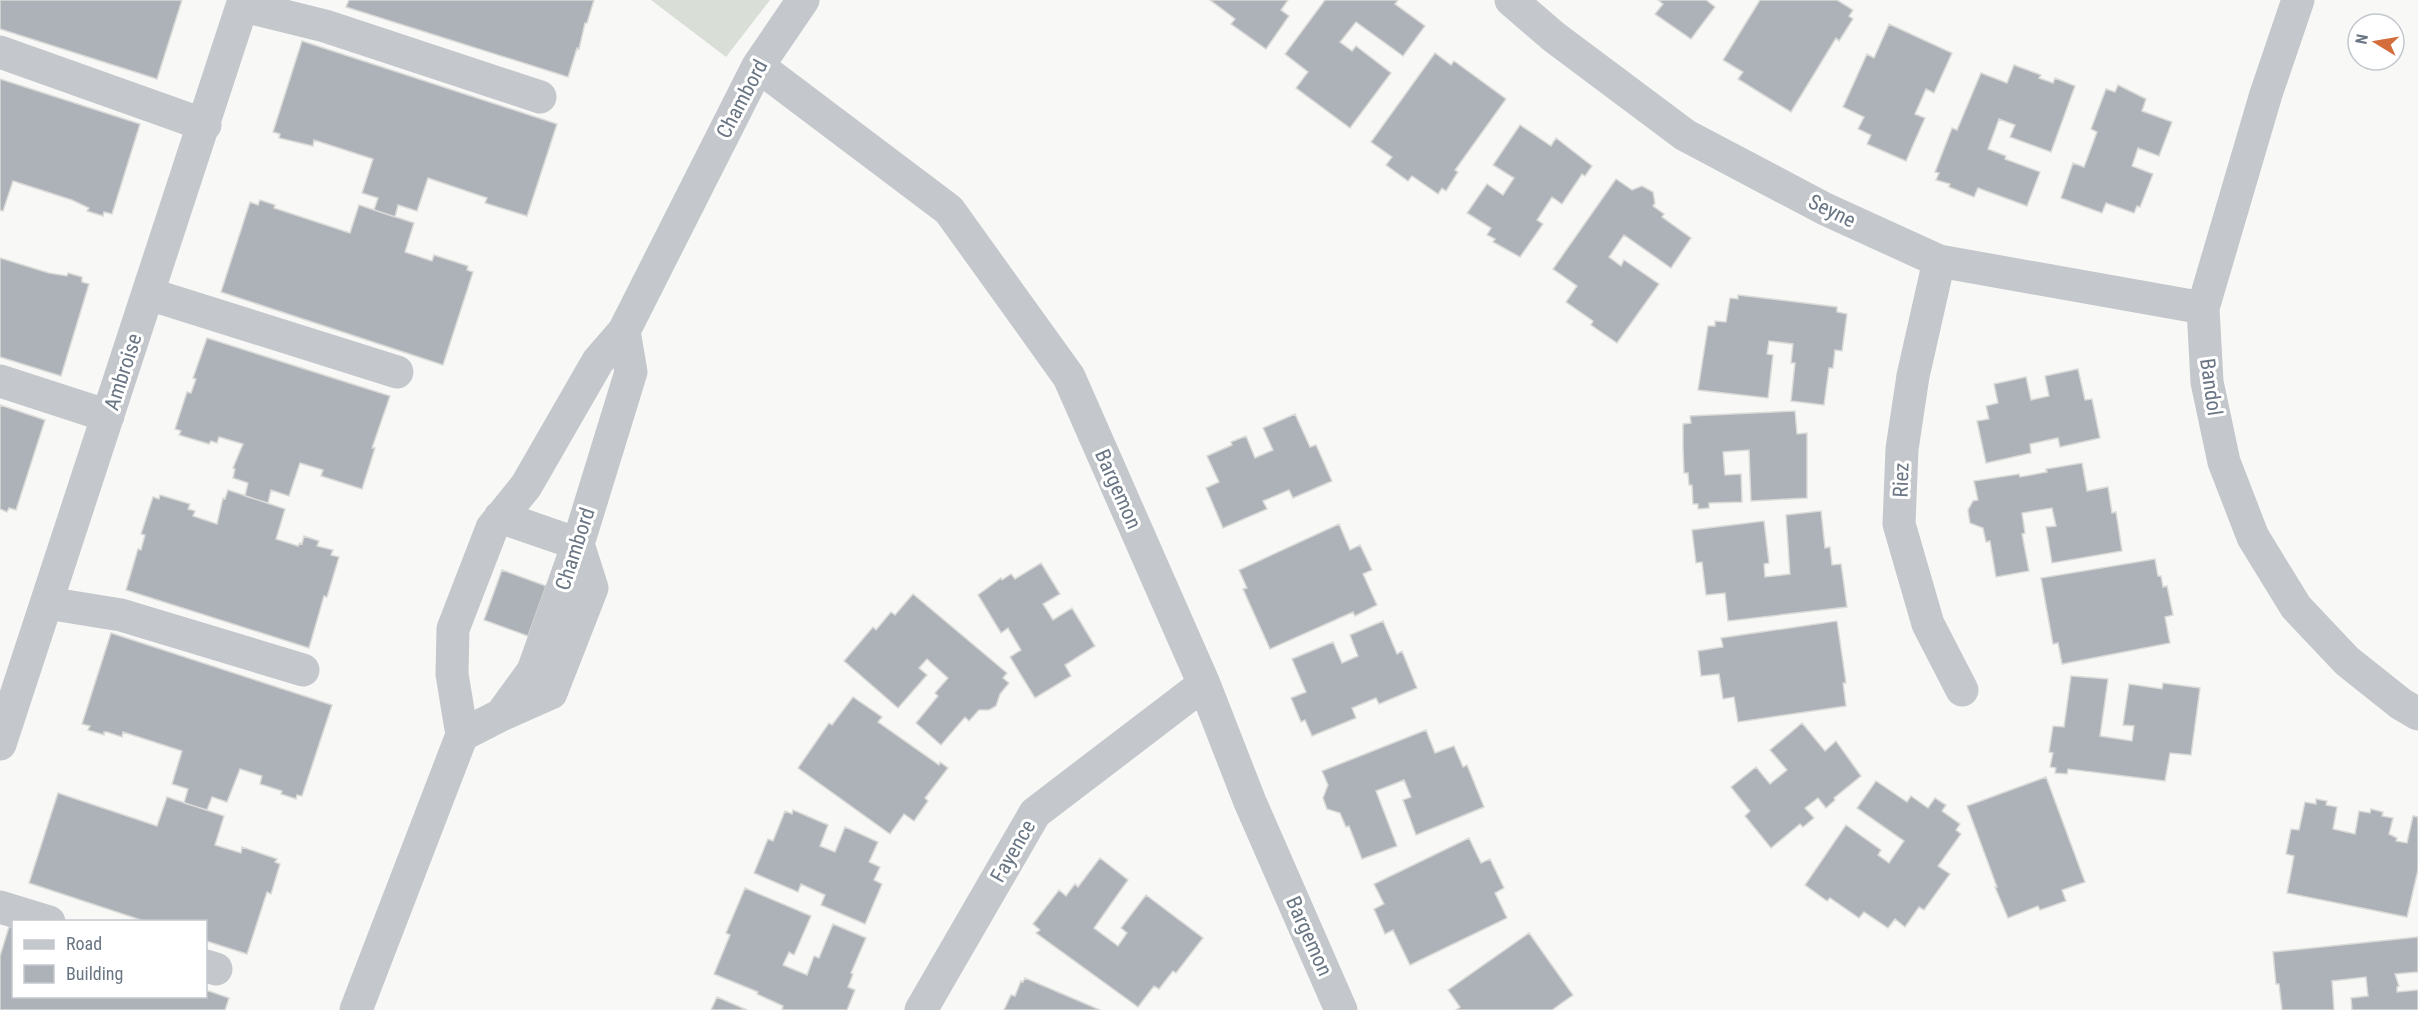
<svg xmlns="http://www.w3.org/2000/svg" width="2418" height="1010" font-family="'Roboto Condensed',sans-serif">
<style>
.green{fill:#d9dfd7}
.building{fill:#acb2b8;stroke:#dadad8;stroke-width:1.5}
.lines{fill:none;stroke-linecap:round;stroke-linejoin:round}
.minor{stroke:#c4c7cb;stroke-width:33}
.labels{text-anchor:middle;dominant-baseline:central;stroke-width:6;stroke-linejoin:round;paint-order:stroke}
.street-label{font-size:21px;fill:#6a7684;stroke:#fff}
</style>
<rect width="100%" height="100%" fill="#f8f8f6"/>
<path class="green" d="M651,0H770L726,57Z"/>
<path class="building" d="M0,0H182L157,79L0,29Z
M349,0H594L587,23H585L579,49L577,48L568,77L346,7Z
M1210,0H1288L1281,10L1289,16L1266,49L1231,24L1235,19Z
M1325,0H1398L1395,4L1425,26L1403,56L1356,22L1340,42L1352,51L1356,46L1391,73L1350,128L1296,88L1308,72L1285,54Z
M1658,0H1706L1715,7L1691,39L1655,14L1663,4Z
M1760,0H1837L1853,10L1849,16L1853,19L1839,41L1836,38L1791,112L1738,79L1743,72L1723,60Z
M1889,24L1952,53L1934,93L1926,89L1915,114L1925,118L1906,161L1867,144L1871,135L1858,129L1864,117L1843,107L1867,54L1874,58Z
M302,41L557,124L527,216L485,203L487,198L428,178L417,211L398,205L395,217L374,210L378,198L362,193L373,159L314,140L313,146L279,138L280,134L273,132Z
M1435,53L1451,65L1454,61L1506,99L1455,170L1458,172L1446,191L1442,188L1438,194L1412,176L1408,181L1386,165L1392,157L1371,142Z
M2014,65L2041,75L2039,78L2053,83L2055,78L2075,86L2051,152L2010,137L2015,125L1999,119L1988,149L2006,156L2005,159L2040,172L2027,206L1978,188L1974,197L1949,187L1950,184L1936,180L1939,173L1935,172L1952,128L1957,130L1981,73L2007,83Z
M0,79L140,124L112,214L104,212L103,216L87,211L89,208L72,200L13,181L3,211L0,210Z
M2118,85L2146,99L2142,111L2172,122L2159,156L2138,148L2132,166L2153,174L2140,207L2137,206L2134,213L2106,203L2102,213L2061,198L2073,163L2084,167L2097,132L2091,129L2106,89L2115,92Z
M1520,125L1551,146L1556,138L1592,166L1585,176L1582,174L1562,204L1552,197L1537,220L1543,224L1520,257L1493,242L1495,239L1487,235L1491,228L1467,213L1487,184L1503,195L1514,178L1493,165Z
M1616,179L1632,190L1642,186L1653,192L1655,203L1653,206L1664,214L1662,217L1691,238L1671,268L1624,235L1609,257L1621,266L1624,260L1659,284L1617,343L1591,325L1593,321L1566,302L1577,286L1553,269Z
M260,200L275,205L274,208L350,233L359,205L414,223L405,252L432,261L434,255L468,266L467,270L473,272L443,365L221,292L250,202L258,205Z
M0,258L49,273L67,276L68,273L82,277V282L89,284L61,376L0,357Z
M1738,295L1837,307V312L1847,314L1842,351L1835,350L1833,368H1829L1824,405L1791,401L1795,363H1791L1793,344L1769,341L1767,354L1773,355L1768,398L1698,390L1708,326H1715V321L1726,322L1730,298L1738,299Z
M207,338L390,396L372,448H375L362,489L321,476L323,470L300,463L289,496L271,490L268,503L245,496L248,483L233,478L235,469L233,468L243,444L219,437L217,443L211,441L209,444L179,435L181,431L175,429L187,392L191,393L196,379L193,378Z
M2078,369L2085,400L2092,399L2100,438L2060,447L2058,438L2030,444L2031,453L1986,463L1977,421L1989,419L1986,406L1998,403L1994,384L2026,377L2031,400L2049,396L2045,376Z
M0,405L45,420L16,510L9,508L7,512L0,509Z
M1795,411L1797,434L1807,433V498L1751,501L1749,450L1723,452L1725,475L1741,474L1742,502L1709,503V508L1698,509V504H1693L1692,485H1689L1688,473H1684L1683,447V424L1691,423L1690,416Z
M1295,414L1310,447L1316,445L1332,481L1293,498L1289,490L1263,501L1267,509L1223,528L1206,488L1219,482L1207,456L1232,445L1231,442L1246,436L1255,458L1273,450L1263,428Z
M2082,463L2087,491L2108,487L2112,513L2116,512L2122,551L2052,563L2046,527L2056,526L2052,508L2022,513L2025,533L2022,534L2029,571L1996,577L1990,541L1986,542L1983,528L1970,523L1968,510L1973,501L1978,500L1974,481L2019,474L2020,477L2047,472L2046,469Z
M228,490L285,509L276,539L298,546L300,543L302,544L304,536L319,541L317,546L333,550L331,555L339,557L327,597L324,596L309,648L126,590L138,549L141,550L145,535L141,534L153,497L159,499L160,495L190,504L188,509L195,511L193,516L217,524L223,498L225,499Z
M1821,511L1825,548L1830,547L1832,565L1841,564L1847,607L1728,621L1725,593L1706,595L1702,562L1696,563L1692,530L1764,521L1769,563L1764,564L1765,577L1790,574L1786,515Z
M1339,524L1350,550L1360,545L1372,570L1363,574L1377,605L1355,616L1353,612L1270,649L1243,589L1247,588L1239,570Z
M2155,559L2158,576H2161L2163,587L2167,586L2173,615L2165,617L2170,643L2062,664L2058,643L2053,644L2041,578Z
M1041,563L1060,594L1043,604L1053,620L1072,608L1095,646L1065,665L1071,676L1035,698L1010,657L1021,650L1008,628L1001,633L978,595L1001,578L1002,580L1011,574L1015,579Z
M502,570L546,586L528,636L484,620Z
M913,594L1007,673L1003,678L1009,683L1000,694L996,706L989,710H979L969,721L965,717L941,745L916,723L938,696L935,693L948,678L927,659L919,668L927,675L898,708L844,661L873,627L876,630L891,612L895,615Z
M1383,621L1397,654L1402,651L1417,688L1379,704L1376,698L1352,708L1356,718L1312,736L1305,720L1301,722L1291,698L1306,692L1292,659L1333,642L1342,663L1358,656L1350,635Z
M1837,621L1846,683H1843L1846,706L1738,722L1734,697L1723,699L1719,674L1701,676L1698,651L1723,647L1721,638Z
M111,633L332,705L302,796L297,795L296,799L281,794L282,791L260,784L262,776L240,769L227,802L212,797L207,810L184,803L188,789L172,784L182,751L123,732L122,737L107,732H104V735L88,730L90,726L82,724Z
M2071,676L2108,679L2100,736L2132,741L2134,726L2123,725L2129,684L2162,689L2163,683L2200,688L2191,755L2170,753L2165,781L2068,769L2067,774L2055,773L2056,768L2050,767L2053,753L2049,752L2053,726L2064,727Z
M853,697L882,717L878,722L939,765L940,762L948,768L925,798L928,801L914,821L904,814L890,834L798,768L829,723L832,725Z
M1802,723L1825,751L1836,741L1861,776L1834,798L1835,800L1826,808L1818,798L1805,808L1814,818L1803,827L1800,824L1771,848L1745,816L1750,811L1731,787L1756,767L1770,784L1787,770L1770,750Z
M1426,730L1435,753L1454,746L1463,767L1467,765L1484,807L1416,835L1403,800L1411,797L1404,780L1376,791L1397,846L1362,859L1349,826L1346,827L1340,813L1327,809L1323,798L1328,785L1322,771Z
M2046,777L2085,882L2062,890L2066,901L2040,910L2038,906L2008,918L1995,887H1997L1967,806Z
M1876,781L1907,802L1911,796L1928,808L1935,798L1946,805L1942,811L1960,824L1956,830L1961,834L1938,866L1950,874L1924,910L1919,907L1905,927L1895,919L1888,928L1864,912L1859,918L1830,898L1827,901L1805,885L1846,825L1881,850L1878,855L1889,863L1904,841L1857,808Z
M58,793L157,826L167,797L224,816L215,845L241,853L242,847L277,859L275,862L280,864L271,894L267,892L247,954L206,941V922H147L29,883Z
M2316,799L2327,801L2326,805L2337,807L2333,829L2355,834L2359,811L2370,813L2371,809L2383,812L2382,816L2393,818L2389,834L2397,838L2396,841L2407,843L2413,816L2418,817V870L2407,917L2287,893L2294,856L2286,854L2291,829L2299,830L2305,802L2316,804Z
M793,810L828,825L820,846L835,852L845,827L878,842L869,862L880,867L874,880L882,884L865,924L821,905L825,895L801,884L798,892L754,873L768,839L773,841L785,811L792,814Z
M1469,838L1481,863L1490,859L1504,888L1495,893L1507,918L1410,965L1393,930L1385,934L1374,909L1384,904L1374,884Z
M1100,858L1128,880L1094,928L1118,946L1127,933L1121,928L1146,895L1203,938L1176,973L1173,971L1159,989L1154,986L1138,1007L1036,933L1040,930L1033,924L1059,890L1066,896L1075,884L1078,887Z
M745,888L811,916L794,955L789,952L783,965L807,975L814,956L819,958L833,924L866,938L851,973L853,974L848,987L855,990L847,1010H785L782,1009L783,1006L757,994L758,992L714,974L730,935L726,933Z
M9,927L14,928V996H206V990L229,998L225,1010H0V956Z
M1529,933L1573,995L1552,1010H1456L1460,1007L1448,990Z
M2418,937V972L2395,974L2399,986L2397,987V992L2418,990V1010H2352L2351,998L2368,996L2366,977L2332,981L2334,1010H2282L2279,984H2276L2273,952Z
M1025,978L1100,1010H1004L1011,995L1015,996L1021,981L1023,982Z
M717,997L747,1010H711Z"/>
<g class="lines">
<path class="minor" d="M1511,0L1554,37L1685,135L1825,209L1939,261L2203,308
M2298,0L2266,94L2203,308L2207,382L2224,462L2253,537L2296,607L2347,661L2401,704L2418,714
M244,6L325,26L540,97
M0,52L205,125
M758,66L949,210L1069,377L1204,684L1250,802L1341,1010
M1939,261L1913,376L1902,449L1899,524L1928,624L1962,690
M149,294L397,372
M0,381L108,416
M500,517L578,544L592,588L551,693L501,715
M47,603L121,615L303,670
M462,735L501,715L533,671L578,544L631,372L624,331
M0,744L244,0
M0,907L49,922
M206,966L216,969
M356,1010L462,735L452,674L453,629L492,528L526,486L598,361L624,331L758,66L803,0
M921,1010L1035,813L1204,684"/>
</g>
<g class="labels">
<g class="street-label">
<text transform="translate(742 99) rotate(-62)">Chambord</text>
<text transform="translate(1832 211) rotate(26)">Seyne</text>
<text transform="translate(123 372) rotate(-72)">Ambroise</text>
<text transform="translate(2211 387) rotate(82)">Bandol</text>
<text transform="translate(1901 480) rotate(-88)">Riez</text>
<text transform="translate(1118 489) rotate(66)">Bargemon</text>
<text transform="translate(575 549) rotate(-72)">Chambord</text>
<text transform="translate(1013 851) rotate(-60)">Fayence</text>
<text transform="translate(1309 936) rotate(66)">Bargemon</text>
</g>
</g>
<rect x="12" y="920" width="195" height="78" fill="#ffffff" stroke="#c3c8ce" stroke-width="1.5"/>
<rect x="24" y="940" width="30" height="9" fill="#c4c7cb" stroke="#c3c8ce" stroke-width="1.5"/>
<text x="66" y="950" font-size="18" fill="#6a7684">Road</text>
<rect x="24" y="965" width="30" height="18" fill="#acb2b8" stroke="#c3c8ce" stroke-width="1.5"/>
<text x="66" y="980" font-size="18" fill="#6a7684">Building</text>
<g transform="translate(2376 42) rotate(281)"><circle r="28" fill="#ffffff" stroke="#c3c8ce" stroke-width="1.5"/>
<path d="M0-4.5L10 22L0 15L-10 22Z" fill="#d36d3b"/>
<text y="-9" font-size="16" font-weight="bold" text-anchor="middle" fill="#6a7684">N</text>
</g>
</svg>
